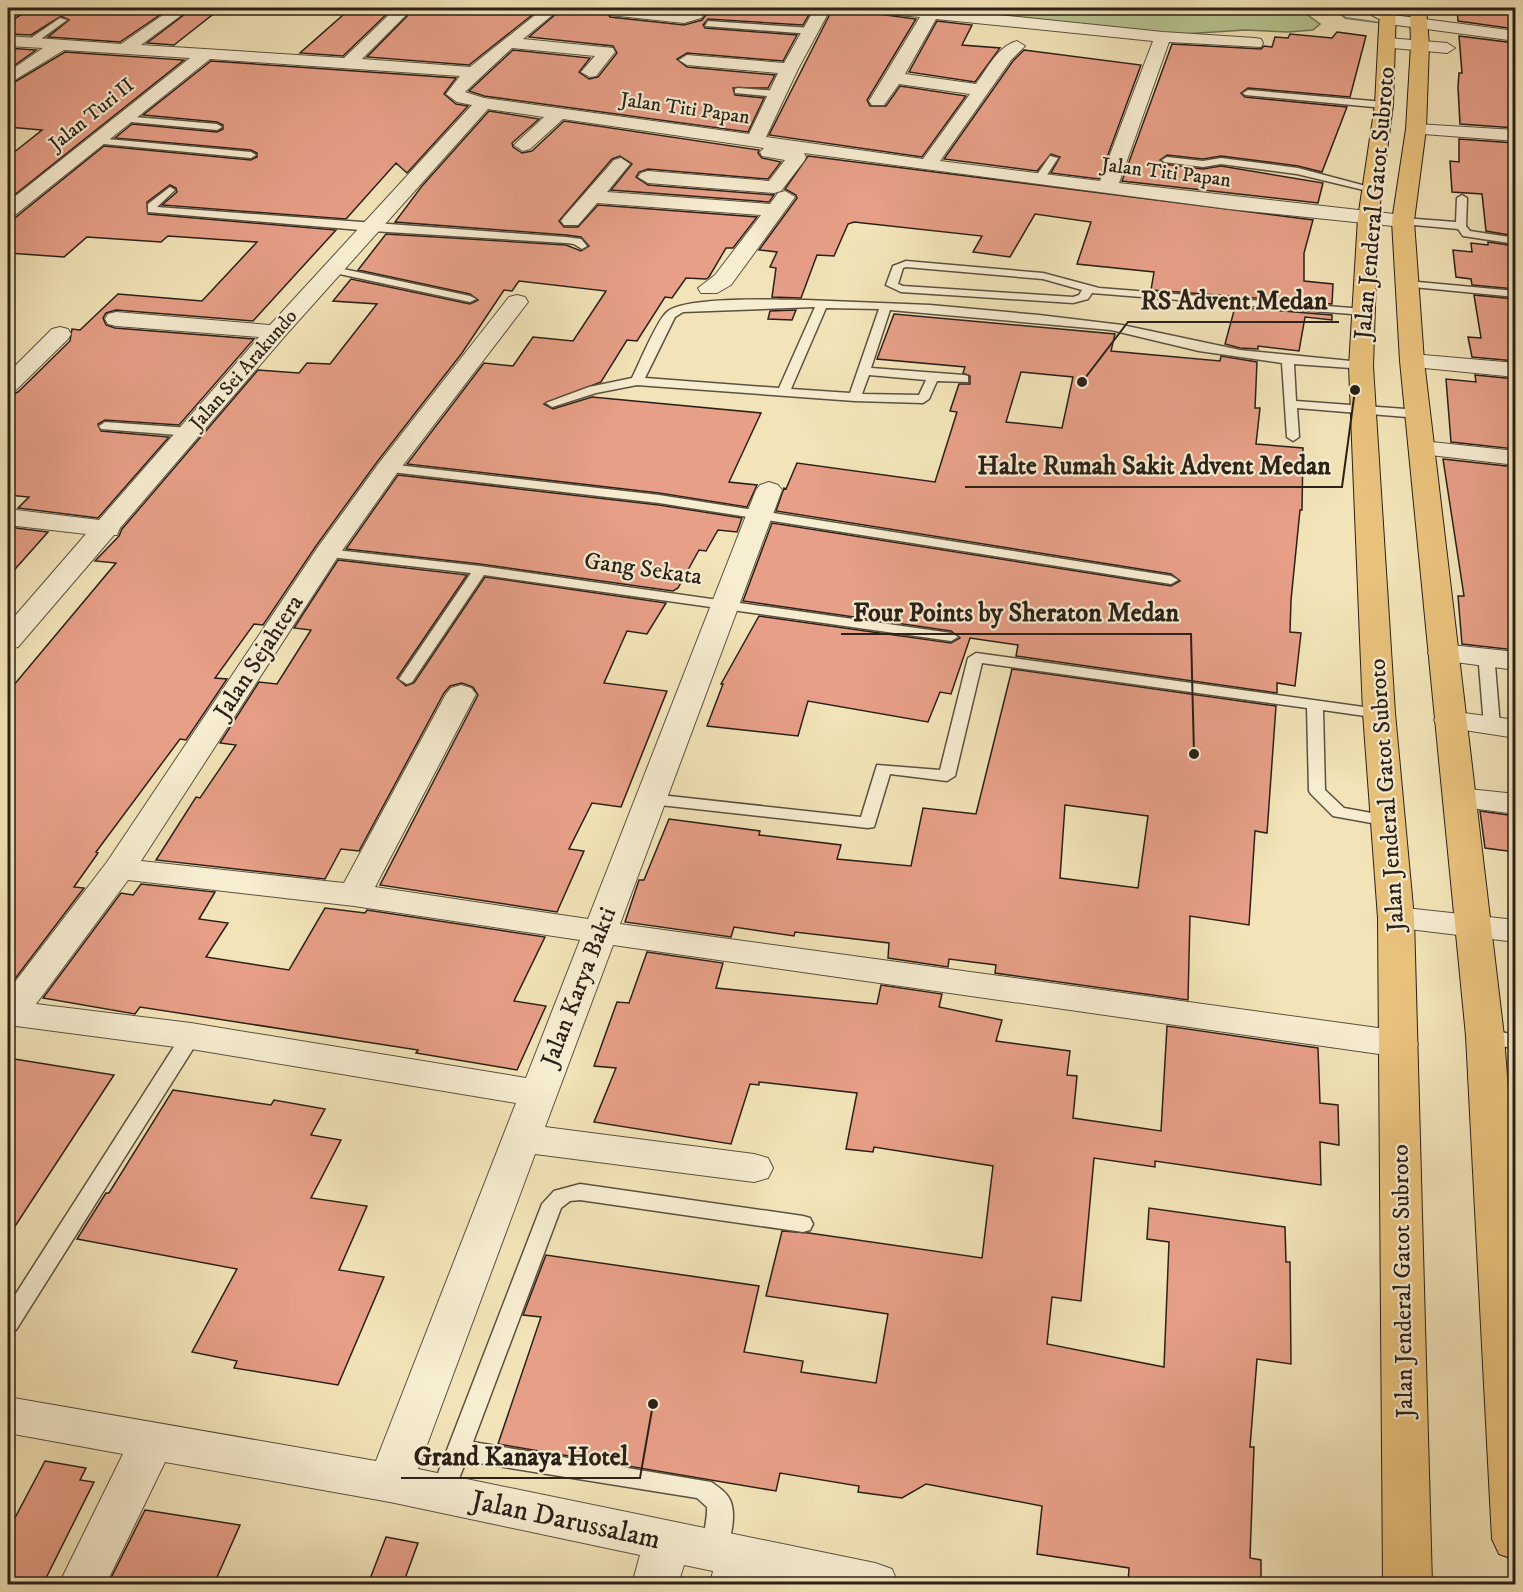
<svg xmlns="http://www.w3.org/2000/svg" width="1523" height="1592" font-family="'IM FELL DW Pica',serif">
<style>
.green{fill:#b7c592;stroke:#707256;stroke-width:1.5}
.lines{fill:none;stroke-linecap:round;stroke-linejoin:round}
.stream{fill:#6e7f75;fill-rule:evenodd}
.building{fill:#e79f87;stroke:#2a2019;stroke-width:1.5;fill-rule:evenodd}
.lane-casing{stroke:#5c5141;stroke-width:3}
.street-casing{stroke:#5c5141;stroke-width:2}
.primary-casing{stroke:#2a2019;stroke-width:2}
.lane{fill:#f7edd1;fill-rule:evenodd}
.street{fill:#f7edd1;fill-rule:evenodd}
.primary{fill:#e9c27c;fill-rule:evenodd}
.labels{text-anchor:middle;dominant-baseline:central;stroke-width:4.5;stroke-linejoin:round;paint-order:stroke}
.far-street-label{font-size:20px;fill:#2a2019;stroke:#f7edd1}
.street-label{font-size:24px;fill:#2a2019;stroke:#f7edd1}
.near-street-label{font-size:28px;fill:#2a2019;stroke:#f7edd1}
.leader{fill:none;stroke:#2a2019;stroke-width:2}
.callout-dot{fill:#2a2019;stroke:#f7edd1;stroke-width:2}
.callout-label{font-size:26px;text-anchor:middle;font-weight:bold;fill:#2a2019;stroke:#f7edd1;stroke-width:4.5;stroke-linejoin:round;paint-order:stroke}
</style>
<rect width="100%" height="100%" fill="#f2e4b8"/>
<filter id="stains"><feTurbulence type="fractalNoise" baseFrequency=".00333" numOctaves="4"/><feColorMatrix values="0 0 0 0 .2 0 0 0 0 .09 0 0 0 0 .02 0 0 0 .5 -.17"/></filter>
<radialGradient id="worn" r=".72"><stop offset=".6" stop-color="#630" stop-opacity="0"/><stop offset="1" stop-color="#630" stop-opacity=".3"/></radialGradient>
<path class="green" d="M910,8H1307L1305,13L1320,24L1313,30L1288,32L1245,30L1153,36Z"/>
<g class="lines">
<path class="stream" d="M1332,8H1336L1346,17L1416,27L1414,28L1345,19Z"/>
</g>
<path class="building" d="M31,8H170L120,42L48,37L69,20L61,16L31,35L8,34V23Z
M193,8H221L174,45L147,43Z
M351,8H393L343,56L300,53Z
M415,8H541L469,65L367,57Z
M563,8H611L606,11L610,17L684,25L702,20L711,8H813L803,25L708,19L703,25L705,28L797,35L783,61L687,53L677,59L687,67L775,75L768,88H733L735,95L764,98L748,132L484,96L469,91L513,50L590,58L579,72L589,79L598,77L617,53L613,46L529,37Z
M833,8L916,19L867,100L870,106H886L900,86L966,96L922,157L769,135Z
M1457,8H1515V29L1458,21Z
M937,21L972,25L962,45L1000,48L975,82L909,72Z
M1337,32L1366,36L1350,97L1248,88L1241,93L1245,97L1347,107L1322,172L1298,166L1221,156L1203,159L1167,155L1160,160L1164,164L1203,169L1221,166L1323,183L1318,203L1122,181L1172,44L1261,49L1264,46L1272,47L1275,37L1288,38L1290,34L1332,38Z
M1459,36L1515,43V128L1460,124L1458,87L1459,73H1462Z
M8,48L36,50L8,70Z
M1024,50L1141,65L1099,179L1051,173L1060,157L1051,154L1037,171L944,159L1013,61Z
M65,52L184,60L8,200V157L42,130L8,127V86Z
M211,61L456,78L444,94L456,104L468,106L407,173L396,163L346,219L162,205L177,192L176,188L170,185L147,202L148,214L336,230L253,321L116,310L106,313L103,318L106,325L115,328L254,339L179,425L105,420L98,424L101,431L169,437L98,518L18,508L29,497L8,495V396L18,392L70,341L72,329L80,330L118,294L202,301L257,242L168,236L161,242L87,237L64,257L8,253V219L16,217L104,146L251,160L257,157V153L251,150L115,138L132,124L217,132L223,129V125L217,122L143,115Z
M489,111L539,119L512,143L513,147L522,153L532,151L564,121L759,150L758,153L762,158L781,162L768,179L648,169L639,172L636,177L648,185L774,195L769,202L611,190L632,164L620,156L612,159L559,221L564,227H578L598,205L757,217L733,248H726L709,277L706,279L686,278L672,298L665,297L637,341L627,340L601,382L544,404L553,409L592,397L761,413L729,482L757,485L747,507L659,493L407,464L484,363L513,366L533,337L573,341L606,291L519,281L512,291L504,290L462,353L377,462L316,546L263,625L254,624L215,678L227,679L186,740L180,739L96,852L98,853L74,887L84,888L8,988V692L116,563L95,561L119,536L122,529L258,370L299,373L307,363L330,364L377,304L333,301L351,279L470,304L478,300L470,294L358,270L386,234L566,245L581,251L589,246L581,237L566,235L395,222L422,186Z
M1459,139L1515,143V236L1486,231L1482,194L1452,192L1450,161L1459,162Z
M808,156L1313,220L1304,253V281L1333,284L1332,304L1151,290L1154,272L1077,264L1091,222L1035,214L1010,257L973,252L982,236L854,222L848,224L834,256L817,255L801,298L772,297L776,268L770,267L777,252L759,250L797,198L796,195L785,189Z
M1488,242L1515,246V289L1472,285L1471,279L1456,277L1453,250L1472,252L1471,243L1488,245Z
M1474,295L1515,299V361L1472,357L1468,337L1481,338Z
M1235,307L1332,315V320L1305,317L1299,351L1258,346V349L1240,348L1225,344Z
M796,310L792,320L768,319L770,311Z
M894,314L1115,334L1111,351L1220,361L1221,356L1257,362L1255,408H1260L1256,444L1303,448L1302,510H1300L1291,600L1290,632L1301,633L1295,686L1277,683V693L1016,656L1018,645L970,638L951,694L940,692L928,722L808,701L798,736L707,726L723,684H721L759,616L951,643L960,638L951,631L743,601L772,523L1171,586L1180,581L1171,574L776,511L784,488L786,489L797,463L935,482L957,412L950,411L959,384H970V376L963,373L965,367L877,359ZM1021,372L1073,377L1062,428L1006,422Z
M1475,375L1515,379V449L1451,442L1446,379L1476,382Z
M1443,459L1515,467V650L1462,644L1458,596H1464Z
M398,475L659,505L742,518L737,532L718,530L706,551L699,550L678,588L673,591L480,564L346,549Z
M8,527L48,532L8,577Z
M338,560L467,575L397,678L406,686L414,683L485,577L666,603L647,634L627,631L604,683L667,691L621,807L592,803L569,849L584,851L557,912L380,885L478,695L473,687L462,683L450,686L444,693L359,851L341,849L325,879L156,860L196,797L200,798L236,745L220,743L259,682L277,684L311,630L294,628Z
M1012,669L1276,706L1267,833L1255,831L1249,925L1190,916L1188,1000L995,973L996,965L949,959L948,967L888,958L889,943L795,932L794,936L734,927L731,937L625,922L639,880H644L669,819L760,831L759,835L841,845L837,859L911,866L923,808L976,814ZM1065,805L1148,816L1138,888L1060,878Z
M1480,811L1515,816V852L1485,848Z
M141,884L215,892L199,919L228,923L206,957L289,970L325,908L365,913L367,910L545,937L514,1001L546,1006L517,1070L416,1053L418,1050L140,1007L135,1014L43,998L121,893L133,895Z
M647,952L723,963L716,988L877,1004L881,985L942,994L939,1007L1002,1020L996,1041L1070,1051L1067,1075L1077,1076L1073,1118L1161,1131L1167,1026L1318,1048L1320,1103L1338,1105L1339,1145L1320,1142L1321,1185L1155,1161V1167L1094,1158L1081,1301L1052,1297L1047,1344L1164,1367L1169,1242L1147,1239L1149,1208L1285,1227L1286,1262H1290L1291,1364L1257,1359L1250,1447H1254L1250,1558L1261,1560V1584H1128L1129,1568L1037,1554L1042,1506L926,1484L902,1498L858,1492L859,1486L780,1473L776,1491L498,1444L541,1317L523,1315L546,1255L759,1286L744,1352L803,1361L801,1372L876,1383L888,1314L766,1296L782,1231L809,1233L982,1258L993,1166L874,1147L873,1152L846,1149L857,1093L759,1082V1085L750,1084L731,1144L594,1122L616,1068L594,1066L617,1002L629,1003Z
M8,1058L114,1075L8,1237Z
M173,1090L271,1105L274,1100L325,1109L311,1135L341,1140L311,1198L367,1206L339,1270L384,1277L338,1385L234,1368L237,1361L192,1352L237,1269L77,1239L106,1193H109Z
M45,1461L86,1468L80,1480L94,1482L43,1584H8V1531Z
M145,1510L240,1525L214,1584H108Z
M386,1537L418,1543L403,1584H368Z"/>
<g class="lines">
<g class="lane-casing">
<path id="lane" d="M13,8L20,10L8,18V12Z
M60,18L67,20L34,44H28V40Z
M708,21L812,28L816,31L812,34L705,26Z
M738,88L777,91L782,94L777,97L735,93V89Z
M1248,90L1384,102L1389,105L1384,108L1245,95L1243,93Z
M123,116L217,124L222,127L217,130L120,121L118,119Z
M96,138L251,152L256,155L251,158L93,143L91,141Z
M1050,156L1058,158L1043,181H1035L1034,179Z
M1167,157L1203,161L1221,158L1298,168L1377,189L1372,192L1297,174L1221,164L1203,167L1164,162L1162,160Z
M170,187L175,190L157,207L566,237L581,239L587,246L582,249L574,244L566,243L372,231L148,212V204Z
M1462,195L1467,198L1466,226L1470,231L1516,238V244L1463,236L1458,229L1403,224L1398,221L1403,218L1456,222L1457,198Z
M906,261L1043,273L1099,288L1364,309L1370,312L1364,315L1092,293L1088,299L1073,303L901,292L886,285L893,266ZM906,267L1043,279L1082,290L1079,295L1073,297L903,286L898,284L903,268Z
M334,267L470,296L476,299L470,302L330,272L328,270Z
M1407,281L1516,291V297L1403,286L1401,284Z
M806,300L930,305L1039,315L1122,325L1240,350L1361,362L1367,366L1365,369L1294,364L1296,401L1419,410L1425,414L1419,418L1297,408L1299,437L1293,441L1287,437L1282,363L1199,351L1111,330L890,310L871,368L964,375L968,376V382L937,381L929,399L923,403L855,401L637,385L596,393L552,407L546,403L589,387L632,378C639,364 657,320 667,312C685,296 779,300 806,300ZM815,307L779,388L645,378L675,317L683,312ZM826,308L879,309L850,393L791,389ZM869,375L926,380L919,395L862,394Z
M105,422L190,428L196,432L190,436L101,429L99,426Z
M388,464L659,495L1171,576L1178,580L1171,584L659,503L383,471V465Z
M327,549L480,566L951,633L958,637L951,641L484,575L412,682L407,684L399,679L471,573L322,556V550Z
M976,653L1385,710L1387,713L1379,718L1323,710L1325,790L1344,808L1388,816L1396,821L1388,826L1333,816L1311,794L1309,791L1307,708L982,663L955,776L947,781L890,774L874,827L868,828L651,804L643,799L651,794L861,817L877,765L940,770L968,658Z
M1487,660L1495,665L1500,726L1492,731L1484,726L1479,665Z
M191,1029L198,1031L200,1036L198,1041L16,1330L8,1333V1306L184,1031Z
M1485,1029L1516,1035V1049L1478,1041L1476,1036L1478,1031Z
M580,1184L803,1216L810,1218L813,1224L810,1230L803,1232L580,1200L570,1201L561,1208L473,1442L711,1482C717,1486 725,1491 729,1498C738,1513 730,1543 723,1558L714,1561L705,1558C699,1543 708,1523 707,1507L697,1498L466,1461L450,1501L442,1504L434,1501L430,1494L542,1204L554,1191Z"/>
</g>
<g class="street-casing">
<path id="street" d="M173,8H191L141,45L344,58L396,8H413L362,59L470,67L544,8H561L523,39L613,48L615,52L596,76L590,77L581,72L595,56L512,48L465,92L484,98L749,134L778,73L687,65L679,60L687,55L784,63L815,8H831L798,69L766,137L923,159L970,94L899,84L884,105H872L869,101L920,17L874,13L866,8H931L1163,32L1255,38L1261,39L1263,43L1261,47L1169,42L1119,183L1403,215L1410,217L1413,221L1410,225L1403,227L1229,209L804,153L806,157L804,161L781,191L774,193L648,183L638,177L641,173L648,171L769,181L785,160L762,156L760,152L764,148L563,119L530,149L523,151L514,145L544,117L488,109L284,337L120,528L117,535H114L18,647L8,649V624L86,534L8,525V509L99,520L259,337L116,326L108,324L105,319L108,314L116,312L270,325L472,105L457,102L446,94L460,76L210,59L15,215L8,217V202L190,58L64,50L8,84V72L43,48L8,46V36L121,44ZM936,19L1153,41L1100,181L940,161L1011,60L1025,46L1017,41C998,46 987,69 976,84L905,74Z
M615,8L684,13L693,8H709L701,18L684,23L610,15L608,12Z
M1358,8H1378L1393,15L1516,31V41L1389,24Z
M1388,38L1447,43L1455,48L1447,53L1382,47L1380,43L1382,39Z
M1416,124L1516,130V141L1410,133L1407,129L1410,125Z
M621,158L630,164L607,192L770,204L778,193L785,191L795,197L731,285L717,293H701L698,288L715,275L761,215L597,203L578,225H564L561,221L564,217L614,160Z
M517,295L525,297L528,302L397,473L339,555L141,861L344,883L446,694L451,688L461,685L471,688L476,694L375,887L588,919L756,490L760,485L769,482L778,485L782,490L620,924L1400,1031L1413,1035L1418,1044L1413,1053L1400,1057L613,945L545,1127L754,1154L768,1158L773,1168L768,1178L754,1182L535,1154L418,1469L875,1563L892,1569L898,1584H777L758,1580L756,1584H710L713,1571L684,1565L678,1584H632L640,1555L390,1502L165,1462L106,1584H59L123,1454L8,1433V1397L376,1461L516,1103L191,1049L16,1026L8,1028V991L107,862L318,547L379,463L509,297ZM128,880L354,906L580,940L526,1078L191,1023L36,1004Z
M60,327L68,329L71,334L68,339L16,390L8,392V373L52,329Z
M1412,354L1516,363V377L1404,366L1401,361L1404,356Z
M1422,441L1516,451V465L1413,453L1410,448L1413,443Z
M1442,644L1516,652V670L1432,659L1428,653L1432,647Z
M1449,711L1516,720V738L1438,726L1434,720L1438,714Z
M1459,788L1516,794V814L1448,805L1443,798L1448,791Z
M1396,907L1516,920V942L1384,926L1379,918L1384,910Z"/>
</g>
<g class="primary-casing">
<path id="primary" d="M1380,8H1396L1393,105L1378,218L1373,366L1395,713L1414,918L1432,1584H1383L1378,918L1363,713L1349,366L1358,218L1375,105Z
M1410,8H1426L1429,45L1426,129L1414,221L1424,361L1504,1036L1516,1196V1560L1499,1554L1492,1539L1466,1036L1400,361L1392,221L1406,129L1411,45Z"/>
</g>
<use href="#lane" class="lane"/>
<use href="#street" class="street"/>
<use href="#primary" class="primary"/>
</g>
<g class="labels">
<g class="far-street-label">
<text transform="translate(685 109) rotate(8)">Jalan Titi Papan</text>
<text transform="translate(92 115) rotate(-39)">Jalan Turi II</text>
<text transform="translate(1166 173) rotate(7)">Jalan Titi Papan</text>
<text transform="translate(244 370) rotate(-49)">Jalan Sei Arakundo</text>
</g>
<g class="street-label">
<text transform="translate(1375 203) rotate(-85)">Jalan Jenderal Gatot Subroto</text>
<text transform="translate(643 569) rotate(8)">Gang Sekata</text>
<text transform="translate(259 657) rotate(-57)">Jalan Sejahtera</text>
<text transform="translate(1387 795) rotate(-94)">Jalan Jenderal Gatot Subroto</text>
<text transform="translate(579 987) rotate(-69)">Jalan Karya Bakti</text>
<text transform="translate(1403 1281) rotate(-91)">Jalan Jenderal Gatot Subroto</text>
</g>
<g class="near-street-label">
<text transform="translate(566 1520) rotate(12)">Jalan Darussalam</text>
</g>
</g>
<path class="leader" d="M1082 382L1128 322H1339M1355 390L1342 487H965M1194 754L1191 634H841M653 1404L640 1478H401"/>
<g class="callout-dot">
<circle cx="1082" cy="382" r="6"/>
<circle cx="1355" cy="390" r="6"/>
<circle cx="1194" cy="754" r="6"/>
<circle cx="653" cy="1404" r="6"/>
</g>
<g class="callout-label">
<text x="1234" y="309">RS Advent Medan</text>
<text x="1154" y="474">Halte Rumah Sakit Advent Medan</text>
<text x="1016" y="621">Four Points by Sheraton Medan</text>
<text x="521" y="1465">Grand Kanaya Hotel</text>
</g>
<rect width="1523" height="1592" fill="none" stroke="#f2e4b8" stroke-width="30"/>
<rect x="9" y="9" width="1505" height="1574" fill="none" stroke="#2a2019" stroke-width="3"/>
<rect x="15" y="15" width="1493" height="1562" fill="none" stroke="#2a2019" stroke-width="1.5"/>
<rect width="100%" height="100%" filter="url(#stains)"/>
<rect width="100%" height="100%" fill="url(#worn)"/>
</svg>
